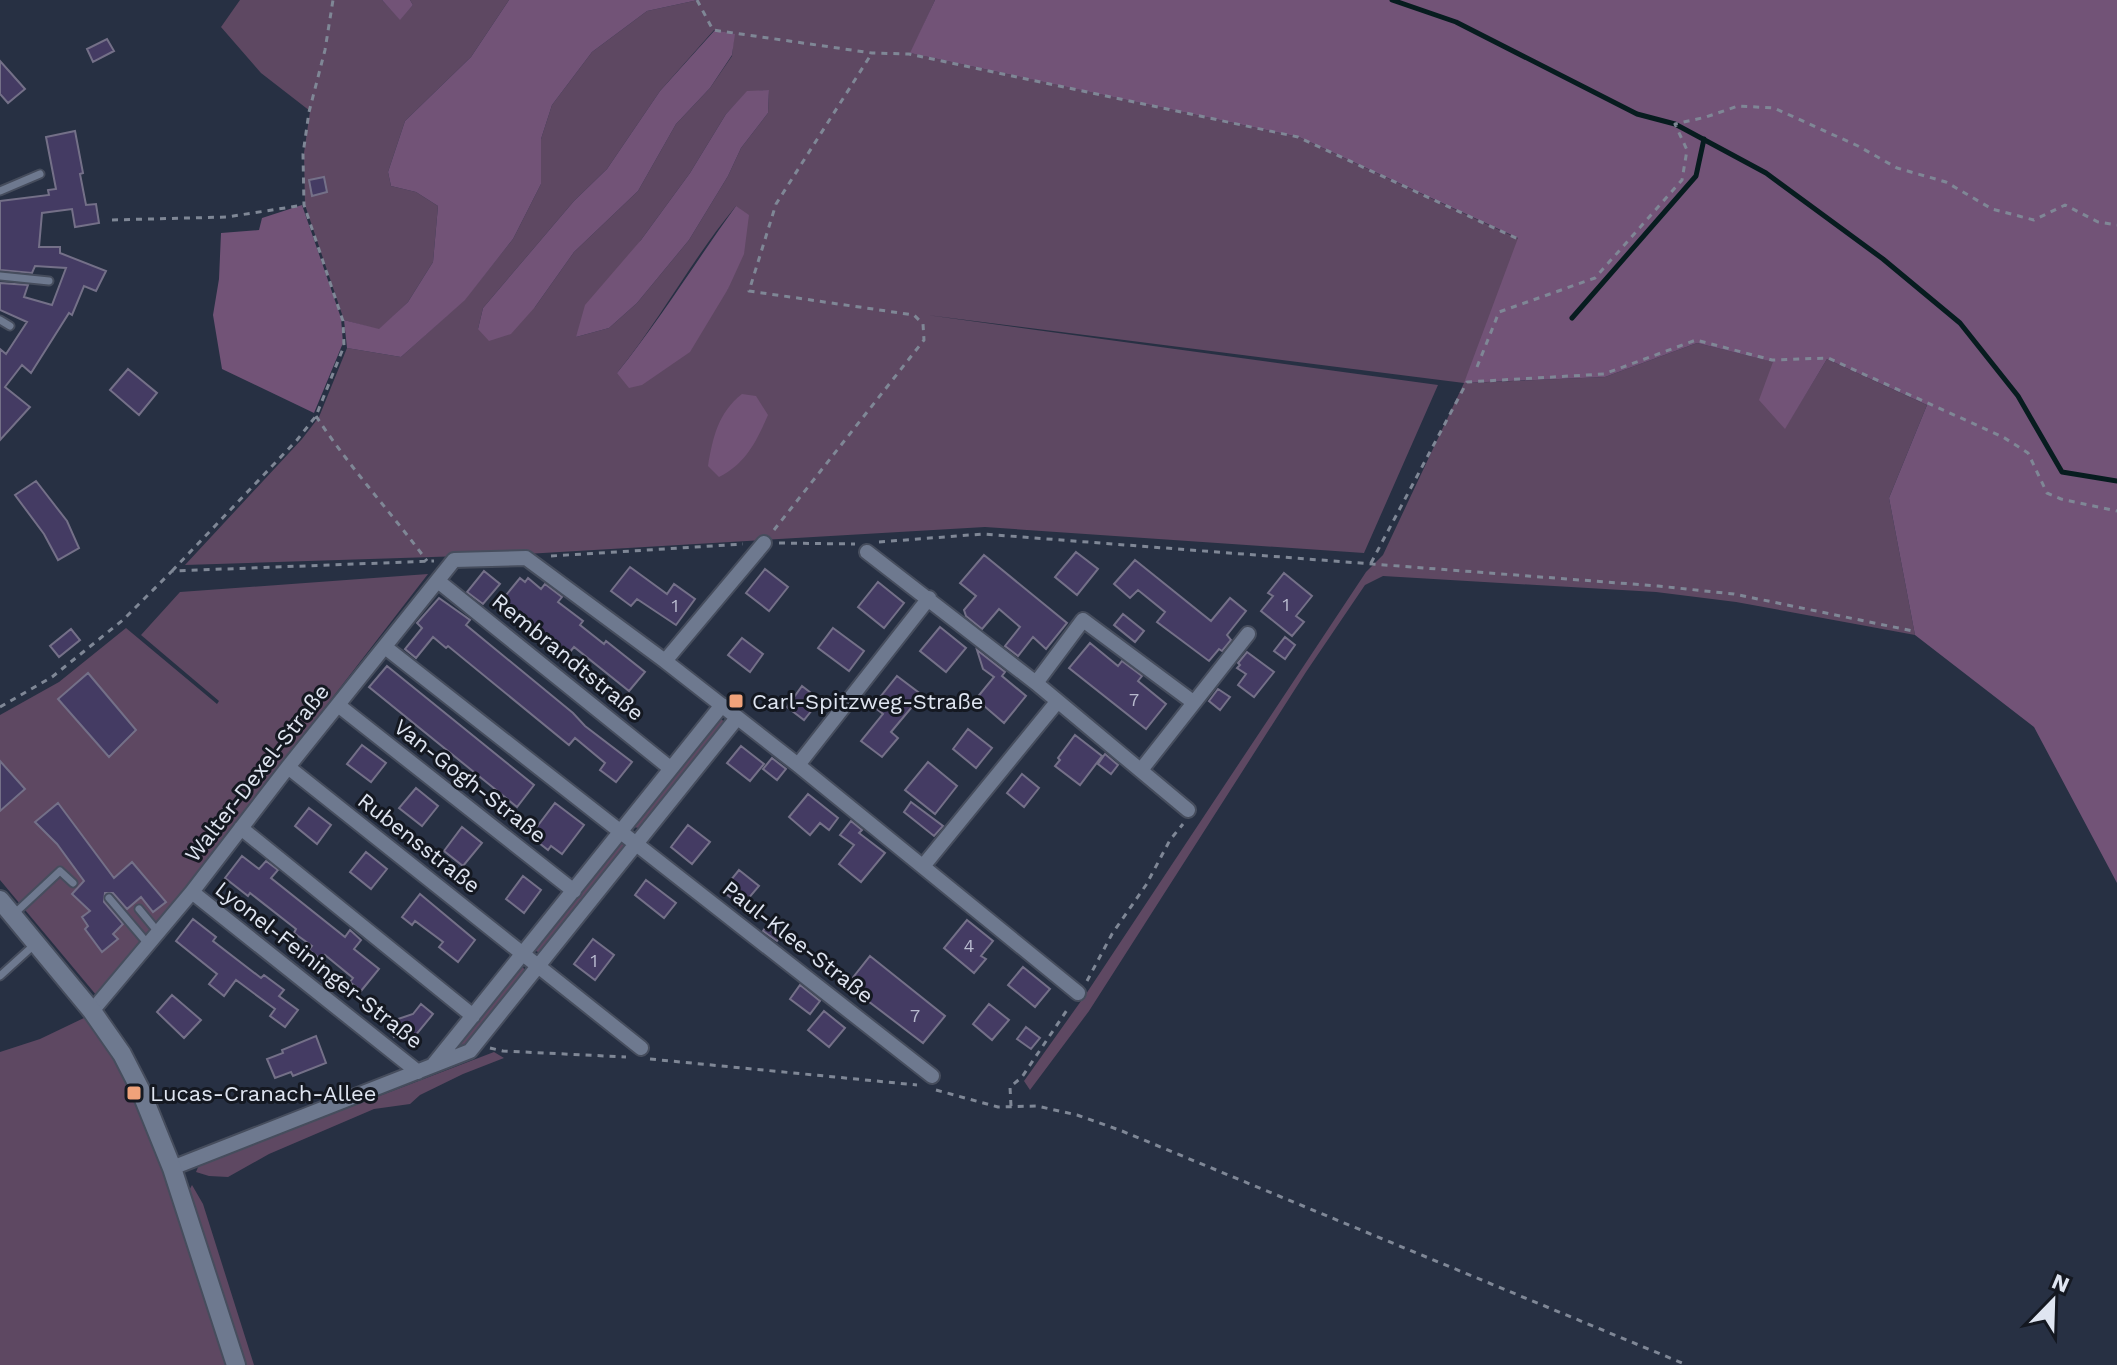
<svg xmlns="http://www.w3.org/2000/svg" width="2117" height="1365" font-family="'Work Sans',sans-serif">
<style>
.green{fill:#5e4862;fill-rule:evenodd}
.forest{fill:#725377}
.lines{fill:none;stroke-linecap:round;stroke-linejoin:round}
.stream{stroke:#071c1f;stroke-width:5}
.building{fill:#443b63;stroke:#747088;stroke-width:2}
.service-casing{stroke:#464d5d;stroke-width:11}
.minor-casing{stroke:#464d5d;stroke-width:18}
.tertiary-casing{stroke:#464d5d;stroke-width:22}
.path{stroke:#7f8796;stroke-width:3;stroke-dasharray:6 6;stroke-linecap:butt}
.service{stroke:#6e798f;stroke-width:7}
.minor{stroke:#6e798f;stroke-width:14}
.tertiary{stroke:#6e798f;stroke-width:18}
.poi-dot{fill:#f0a27a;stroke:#141821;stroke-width:3}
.labels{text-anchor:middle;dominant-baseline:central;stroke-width:6;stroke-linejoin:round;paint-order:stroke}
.number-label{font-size:18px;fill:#b8bace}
.street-label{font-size:22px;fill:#dfe5f1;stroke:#141821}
.poi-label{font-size:22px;fill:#dfe5f1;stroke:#141821;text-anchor:start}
</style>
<rect width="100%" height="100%" fill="#273043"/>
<path class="green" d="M240,0H382L400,19L413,5L410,0H509L471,57L405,121L388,172L391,186L416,192L438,206L433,262L408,302L379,330L344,320L305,205L304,153L310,111L261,73L221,27Z
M698,0H935L911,53L1299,137L1519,239L1465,383L1605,377L1697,343L1774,362L1785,428L1827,359L1927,405L1889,498L1915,635L1736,602L1656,592L1383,576L1365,585L1306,672L1089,1011L1030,1090L1024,1081L1086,994L1366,572L1383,555L1464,383L927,315L1438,385L1364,553L985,527L526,554L185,565L302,439L319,417L347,348L401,357L465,299L513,239L541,184V139L552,105L592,52L647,11ZM714,30L734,34L732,56L710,88L676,124L638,191L574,252L535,307L478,329L483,308L574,201L607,169L660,91ZM769,90L768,113L741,148L728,176L689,240L637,303L609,328L576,337L641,240L690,173L726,114L747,92ZM736,206L728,289L617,373C660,320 692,259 736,206Z
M428,574L159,922L97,996L0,880V715L59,682L126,628L217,704L219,701L141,635L180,592Z
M721,719L727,724L653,815H650L639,828L633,827L702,736Z
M620,842L628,844L540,953L534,950Z
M523,967L526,973L470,1044L449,1052Z
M86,1017L116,1058L131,1090L162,1169L229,1365H0V1052L40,1039Z
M494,1052L504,1058L463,1074L420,1095L410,1104L374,1109L269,1154L228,1177L209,1176L196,1172L199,1165Z
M192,1185L203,1204L254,1365H244L187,1194Z"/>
<path class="forest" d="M382,0H410L413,5L400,20Z
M509,0H698L647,11L592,52L552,105L541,139V184L513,239L465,300L401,357L347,348L344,320L379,329L408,302L433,262L438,206L416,192L391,186L388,172L405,121L471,57Z
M935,0H2117V883L2034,727L1915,635L1889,498L1927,405L1827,359L1785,429L1759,400L1773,362L1697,343L1605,377L1464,383L1518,238L1299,137L910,53Z
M715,30L735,34L732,55L710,88L676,124L638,191L574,252L535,307L511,334L489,341L478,329L483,308L574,201L607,169L660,91Z
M769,90L768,113L741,148L728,176L689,240L637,303L609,328L576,337L585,305L641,240L690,173L726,114L747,91Z
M302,205L341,318L343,343L314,413L222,369L213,315L219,279L221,233L259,230L262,218Z
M736,206L749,215L744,254L728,289L690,352L642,385L629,388L617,373C660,320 696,261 736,206Z
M742,394L756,396L768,415C756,442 746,463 719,477L708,466C713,437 718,413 742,394Z"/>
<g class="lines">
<path class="stream" d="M1392,0L1456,22L1637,114L1675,124L1766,173L1883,259L1960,323L2018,396L2062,472L2117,481
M1572,318L1696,176L1704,139"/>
</g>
<path class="building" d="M107,39L114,51L93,62L87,49Z
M0,61L25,89L8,103L0,94Z
M75,131L83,173L80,174L86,205L96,204L99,223L75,227L72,209L42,213L39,247H60V253L106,271L96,291L84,286L72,315L69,313L31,373L22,365L5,387L30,407L0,440V349L6,354L27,322L0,310V283L28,285L24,297L52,305L66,268L35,266L32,273L0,270V201L49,195L48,190L56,189L46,137Z
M324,177L327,192L312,196L309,180Z
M128,369L157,393L139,415L110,390Z
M36,481L67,521L79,548L58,560L44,534L15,495Z
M1076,552L1098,569L1077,595L1055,577Z
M984,555L1067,623L1046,649L1033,637L1018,656L1005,646L1020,627L999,609L982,629L966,616L964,610L976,596L960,583Z
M1135,560L1211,621L1230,598L1246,611L1227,635L1231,640L1222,651L1219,649L1209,661L1157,622L1165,612L1138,590L1130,598L1114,584Z
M630,567L667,594L674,584L695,599L676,625L637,599L631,606L611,591Z
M765,569L788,587L769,611L746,593Z
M484,571L500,584L483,604L467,592Z
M1284,573L1312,596L1296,616L1304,622L1292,636L1261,611L1273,596L1268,593Z
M520,578L525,582L528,578L541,589L545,584L562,597L558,602L583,621L580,625L604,644L606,641L645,672L629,691L574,647L569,653L502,600Z
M878,582L904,603L884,628L858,607Z
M439,598L470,620L466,625L573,713L585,726L632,762L616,782L600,770L605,763L575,738L569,745L448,646L446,648L433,637L416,658L405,649L422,628L417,623Z
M1123,614L1144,631L1135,642L1114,625Z
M940,627L966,648L946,672L920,651Z
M833,628L864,651L849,671L818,648Z
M71,629L80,640L59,657L50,646Z
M1285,637L1295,645L1285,659L1274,651Z
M742,638L763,654L750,672L728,655Z
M1090,643L1118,666L1122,661L1142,676L1138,681L1166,704L1146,729L1069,668Z
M977,650L1005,672L1002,676L1026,696L1004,723L976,699L994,677L983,669Z
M1247,652L1274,672L1254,697L1238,685L1246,674L1237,668L1240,665L1238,663Z
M387,666L534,785L517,807L369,687Z
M88,673L136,730L109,757L58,699Z
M897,676L922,695L891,732L898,738L882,757L861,741L883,714L873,706Z
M802,686L820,700L804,720L787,707Z
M1218,689L1230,697L1220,710L1209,701Z
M968,729L992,748L976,768L953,749Z
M1075,735L1102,756L1080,785L1055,766L1060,760L1058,758Z
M362,745L386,763L371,782L347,764Z
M741,746L764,764L750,781L727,763Z
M1105,754L1118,765L1111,774L1098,764Z
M772,758L786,769L777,780L763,769Z
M0,761L25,789L0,811Z
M928,762L957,786L935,814L905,790Z
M1022,774L1039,788L1024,807L1007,793Z
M416,788L438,806L422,826L399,808Z
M808,794L838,818L829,830L820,823L810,835L789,817Z
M911,802L943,826L934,836L904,812Z
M58,803L114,878L132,862L166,902L153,912L141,897L127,909L113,893H105L104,902L123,924L113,934L118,939L102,952L85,929L88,926L82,917L90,911L72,894L84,881L57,844L35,822Z
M555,803L584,825L562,854L551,846L548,850L534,839L537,835L533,832Z
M309,808L331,825L317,844L295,826Z
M851,821L862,830L859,833L885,853L861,882L839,864L854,845L840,835Z
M688,825L710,842L692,864L671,847Z
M462,827L482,843L463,866L444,851Z
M366,852L387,869L371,889L350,872Z
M242,856L259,869L266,861L278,870L271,878L345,937L350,930L361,940L354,949L379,969L361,991L350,982L353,978L325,955L322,960L309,950L312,946L294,933L296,929L250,893L248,896L225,878Z
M739,870L759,886L742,906L722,891Z
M523,876L541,890L524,913L506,899Z
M646,880L676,903L664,918L635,895Z
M420,894L475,940L458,962L439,947L443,942L415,921L412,925L402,917Z
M193,919L216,937L213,941L261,978L264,975L284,990L279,996L298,1010L285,1027L270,1016L275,1009L236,980L224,996L209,984L217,974L176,941Z
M967,920L993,941L981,956L986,959L974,973L944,948Z
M770,921L784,932L777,941L763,931Z
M593,939L614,955L595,980L574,964Z
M870,956L945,1016L923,1043L847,985Z
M1023,967L1050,989L1035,1007L1008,985Z
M800,985L820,1001L810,1014L790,999Z
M172,995L201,1020L184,1038L157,1012Z
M421,1004L433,1014L415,1036L409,1032L394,1037L389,1022L413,1014Z
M989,1004L1009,1020L992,1040L973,1024Z
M824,1011L845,1028L829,1047L808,1030Z
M1026,1027L1040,1038L1031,1049L1017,1039Z
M316,1036L326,1063L293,1076L291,1072L275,1078L267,1059L283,1053L282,1050Z"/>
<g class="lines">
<g class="service-casing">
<path id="service" d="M0,191L40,174
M0,276L49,281
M0,320L10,326
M109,898L148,944
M139,909L158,932
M14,914L60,871L73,883
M0,976L34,945"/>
</g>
<g class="minor-casing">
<path id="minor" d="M867,552L1036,683L1188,810
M438,581L670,768
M385,647L932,1076
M665,661L764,543
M1036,683L1083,620L1193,702
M338,705L574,891
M798,765L929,598
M288,767L641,1048
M1141,770L1248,634
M241,828L473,1016
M924,865L1057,702
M192,892L418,1072
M92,1011L192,892L288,767L454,560L526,558L665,661L798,765L1078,993
M434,1064L722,705
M172,1168L470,1051L737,718"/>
</g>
<g class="tertiary-casing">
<path id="tertiary" d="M0,900L92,1011L122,1054L140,1089L172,1168L236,1365"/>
</g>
<path class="path" d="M697,0L713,30L872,53L909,54L1298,137L1518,239
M112,220L227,217L304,205
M1477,367L1499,312L1595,278L1682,180L1687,150L1675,124L1706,117L1738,106L1774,108L1858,146L1897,168L1946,182L1992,209L2034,220L2065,205L2098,222L2117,225
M316,416C350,468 390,511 427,561
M774,530L924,340L923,324L914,315L749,291L776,204L872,53
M879,542L983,534L1658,586L1734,594L1913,631
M779,543L855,544
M551,556L743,544
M1371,563L1467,382L1604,374L1696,340L1772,360L1828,358L2003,437L2028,453L2047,493L2061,499L2117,511
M172,571L297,440L316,416L344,346L343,321L304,205L303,154L309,112L325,50L333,0
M0,707L52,677L123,620L172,571L434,561
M1087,981L1112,934L1146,885L1170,840L1183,824
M490,1048L503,1051L626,1057
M650,1059L917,1085
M936,1090L998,1107L1037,1106L1077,1115L1122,1131L1687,1365
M1011,1106L1010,1087L1022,1077L1069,1007"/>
<use href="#service" class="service"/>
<use href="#minor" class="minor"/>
<use href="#tertiary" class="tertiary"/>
</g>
<g class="poi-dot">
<rect x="728" y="693" width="16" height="16" rx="4"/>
<rect x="126" y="1085" width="16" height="16" rx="4"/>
</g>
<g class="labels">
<g class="number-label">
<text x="1286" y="604">1</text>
<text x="675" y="605">1</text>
<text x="1134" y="699">7</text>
<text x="969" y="945">4</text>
<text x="594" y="960">1</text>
<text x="915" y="1015">7</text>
</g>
<g class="street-label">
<text transform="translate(568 657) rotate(39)">Rembrandtstraße</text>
<text transform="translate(257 773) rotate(-52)">Walter-Dexel-Straße</text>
<text transform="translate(470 781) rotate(38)">Van-Gogh-Straße</text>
<text transform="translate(419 843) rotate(38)">Rubensstraße</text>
<text transform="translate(798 942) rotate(38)">Paul-Klee-Straße</text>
<text transform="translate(319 965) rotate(38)">Lyonel-Feininger-Straße</text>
</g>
<g class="poi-label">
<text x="752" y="701">Carl-Spitzweg-Straße</text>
<text x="150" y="1093">Lucas-Cranach-Allee</text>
</g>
</g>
<g transform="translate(2053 1301) rotate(23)" stroke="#141821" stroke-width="6" paint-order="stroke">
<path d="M0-6L14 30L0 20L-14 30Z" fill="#dfe5f1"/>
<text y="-12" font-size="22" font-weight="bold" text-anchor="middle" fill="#dfe5f1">N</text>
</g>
</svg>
